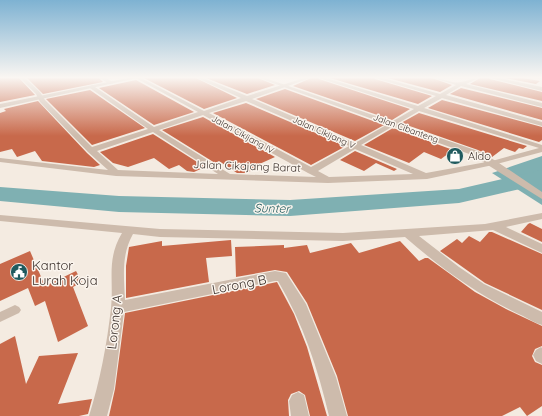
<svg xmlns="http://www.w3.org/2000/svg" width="542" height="416" font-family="Quicksand,sans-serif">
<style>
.water{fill:#7fb0b2}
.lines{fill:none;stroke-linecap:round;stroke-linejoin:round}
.river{fill:#7fb0b2;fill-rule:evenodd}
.building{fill:#c8694b}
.service{fill:#cdbbac;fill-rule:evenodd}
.minor{fill:#cdbbac;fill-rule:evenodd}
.tertiary{fill:#cdbbac;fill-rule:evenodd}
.labels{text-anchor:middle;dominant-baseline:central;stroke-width:3;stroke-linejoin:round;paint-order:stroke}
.far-street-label{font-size:9px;fill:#3b302b;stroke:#fbf5ee}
.poi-label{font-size:11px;fill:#3b302b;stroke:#fbf5ee;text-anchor:start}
.street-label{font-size:11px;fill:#3b302b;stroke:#fbf5ee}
.water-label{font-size:12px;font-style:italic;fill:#1f5a5e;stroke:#fbf5ee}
.near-poi-label{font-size:13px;fill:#3b302b;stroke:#fbf5ee;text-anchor:start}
.near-street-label{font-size:13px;fill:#3b302b;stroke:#fbf5ee}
</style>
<rect width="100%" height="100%" fill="#f4ebe1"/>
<path class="water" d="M542,156V205L492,173Z"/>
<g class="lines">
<path class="river" d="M542,170V184L459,203L290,216L119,212L0,201V187L119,196L290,200L459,189Z"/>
</g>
<path class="building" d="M0,78H19L35,95L0,102Z
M27,78H99L103,82L43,94Z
M144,78H196L237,98L204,109Z
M206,78H258L275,85L247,94Z
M311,78H318L319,79L410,109L392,120L293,86Z
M330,78H374L375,79L432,96L418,104Z
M388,78H432L452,85L440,92Z
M480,78H489L490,79L542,92V101L470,84Z
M505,78H523L540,81L536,84Z
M136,80L194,112L154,125L99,88Z
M461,88L542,108V120L450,94Z
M285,89L384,125L355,141L256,99Z
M90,90L145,128L92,145L46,99Z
M442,100L542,127V140L539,142L428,108Z
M38,101L87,153L100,165L94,167L42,161L35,151L17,157L12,149L0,152V113L6,111L4,109Z
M246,103L346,146L311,165L213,113Z
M419,113L527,146L523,149L519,148L515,152L504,148L492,157L478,150L401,123Z
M203,117L275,157L255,166L257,168L246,173H237L219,161L215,163L162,130Z
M393,128L453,150L441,159L424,152L409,163L364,145Z
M153,134L205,167L194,172L187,171L179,165L169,169L154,158L128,167L113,163L100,152Z
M355,151L397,169L394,171L376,163L364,171L340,160Z
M530,223L542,229V242L521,232L528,224Z
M489,232H492L542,254V310L485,283L440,251L457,239L462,243L469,236L480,242Z
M231,240L232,256L206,258L209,282L126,298V266L129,247L162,241V246Z
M400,241L419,261L425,258H428L475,292L506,309L542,326V346L535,349L532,356L535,362L542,365V406L527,416L520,407L502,416H348L337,376L307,303L287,272L275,270L236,277L235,247L284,245V248L307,245L310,253L351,243L359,253Z
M30,251L45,286L76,271L82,282L73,287L88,326L58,342L45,301L35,306L28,288L0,301V264Z
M277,282L294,314L307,347L327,416H310L305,395L299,391L291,394L288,400L289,416H109L115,389L125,313Z
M15,336L26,384L39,356L78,353L58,404L92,399L88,414L79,416H0V344Z"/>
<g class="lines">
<path class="service" d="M15,305L19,307L21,310L19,313L0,322V312Z"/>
<path class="minor" d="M20,78H25L40,92L45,100L92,147L148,129L90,88L89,87L92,85L154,127L198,112L136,78H141L204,111L241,98L197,78H203L247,96L304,78H310L252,99L355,143L414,109L319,78H326L418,106L436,96L375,78H383L440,94L456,85L433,78C442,78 453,84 461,82C468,81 472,78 479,78L466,84L542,103V107L461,86L446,95L542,122V126L442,98L424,108L542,145V152L493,165L427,179L328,183L116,176L0,162V158L108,170L88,152L40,102L36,94ZM246,101L349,146L311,167L209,113ZM419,111L539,148L492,161L426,173L361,145ZM203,115L308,173L316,177L230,174L159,130ZM153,132L218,174L118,170L97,151ZM355,149L413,174L329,177L318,171Z
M100,78H106L114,83L109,84Z
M490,78H499L542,87V91Z
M542,213V219L506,227L542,244V253L493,230L419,236L459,267L484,284L542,312V325C535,323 529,319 523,316C478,295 443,270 405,237L343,241L160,237L133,234C121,255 124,277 125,300L275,271L286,273L306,304L336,377L347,416H329C318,369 303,323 278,281H275L124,312L114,389L107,416H89C100,381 107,344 111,308C114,279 106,260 122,233L0,221V215L160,229L343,233L485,224Z
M541,347L542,348V364L536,361L533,355L536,350Z
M298,392L304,395L309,416H291L289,401L292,395Z"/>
<path class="tertiary" d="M128,78H137L0,108V104Z
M259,78H265L478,151L496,161L542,192V199L472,155Z"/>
</g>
<linearGradient id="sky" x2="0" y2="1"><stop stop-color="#7eb2d2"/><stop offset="0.57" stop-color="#faf6f2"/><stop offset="1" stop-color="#faf6f2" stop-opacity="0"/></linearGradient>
<rect width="542" height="136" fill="url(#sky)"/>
<defs>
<g id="shop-disc" transform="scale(0.9)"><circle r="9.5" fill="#1f5a5e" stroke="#fbf5ee"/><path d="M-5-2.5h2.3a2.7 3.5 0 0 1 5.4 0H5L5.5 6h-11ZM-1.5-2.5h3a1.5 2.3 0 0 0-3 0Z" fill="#fff"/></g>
<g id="civic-disc" transform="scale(0.9)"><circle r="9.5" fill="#1f5a5e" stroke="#fbf5ee"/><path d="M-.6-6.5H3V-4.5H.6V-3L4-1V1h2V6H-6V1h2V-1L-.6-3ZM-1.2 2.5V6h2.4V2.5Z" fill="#fff"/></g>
</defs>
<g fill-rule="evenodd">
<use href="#shop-disc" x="455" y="156"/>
<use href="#civic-disc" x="19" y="272"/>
</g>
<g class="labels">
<g class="far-street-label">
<text transform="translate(406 128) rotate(20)">Jalan Cibanteng</text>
<text transform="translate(324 132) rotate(24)">Jalan Cikijang V</text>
<text transform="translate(243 134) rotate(29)">Jalan Cikijang IV</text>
</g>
<g class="poi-label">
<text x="468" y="156">Aldo</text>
</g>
<g class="street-label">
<text transform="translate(247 166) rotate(2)">Jalan Cikajang Barat</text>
</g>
<g class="water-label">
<text transform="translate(272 208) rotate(1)">Sunter</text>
</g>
<g class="near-poi-label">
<text x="32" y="265">Kantor<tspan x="32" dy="15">Lurah Koja</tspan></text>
</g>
<g class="near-street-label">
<text transform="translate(239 284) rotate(-11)">Lorong B</text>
<text transform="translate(114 322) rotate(-84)">Lorong A</text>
</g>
</g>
</svg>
